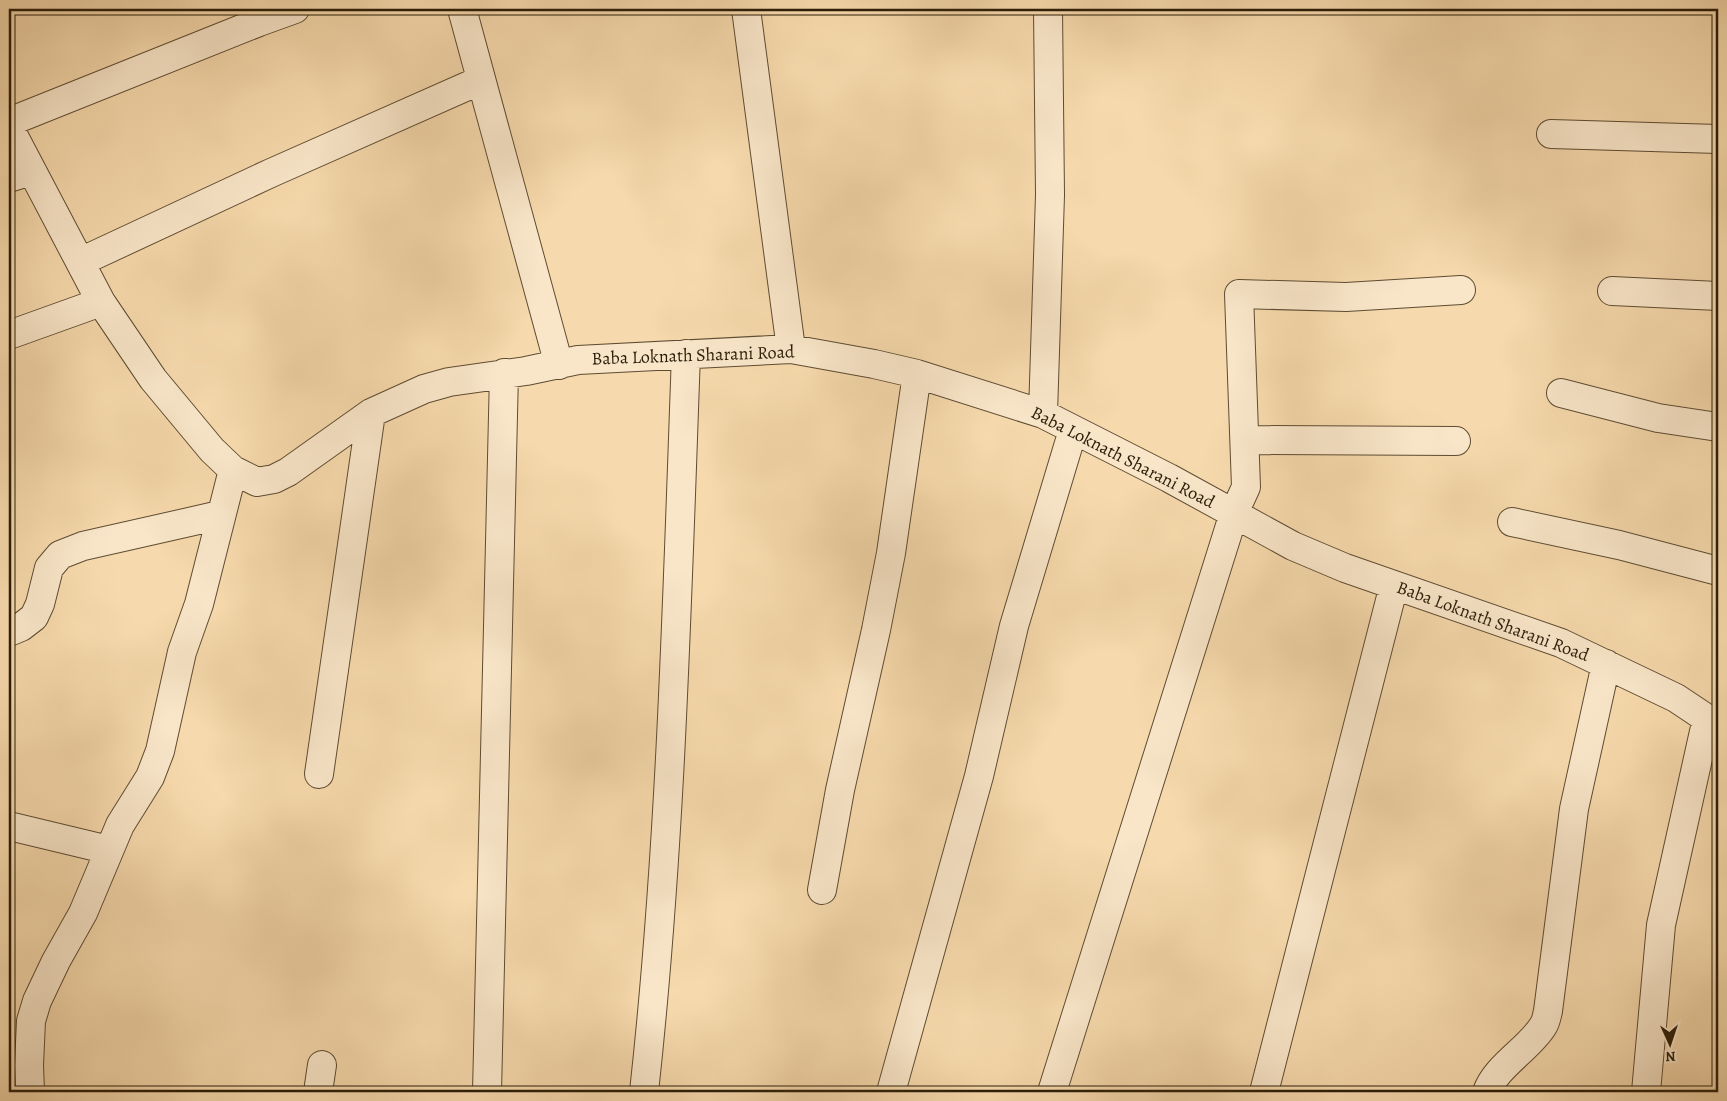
<svg xmlns="http://www.w3.org/2000/svg" width="1727" height="1101" font-family="Alegreya,serif">
<style>
.lines{fill:none;stroke-linecap:round;stroke-linejoin:round}
.minor-casing{stroke:#5e4c32;stroke-width:30}
.minor{stroke:#f9e6c9;stroke-width:28}
.labels{text-anchor:middle;dominant-baseline:central;stroke-width:4;stroke-linejoin:round;paint-order:stroke}
.street-label{font-size:18px;fill:#2b1d09;stroke:#f9e6c9}
</style>
<rect width="100%" height="100%" fill="#f6d9ac"/>
<filter id="stains"><feTurbulence type="fractalNoise" baseFrequency=".004" numOctaves="4"/><feColorMatrix values="0 0 0 0 .2 0 0 0 0 .09 0 0 0 0 .02 0 0 0 .5 -.17"/></filter>
<radialGradient id="worn" r=".72"><stop offset=".6" stop-color="#630" stop-opacity="0"/><stop offset="1" stop-color="#630" stop-opacity=".3"/></radialGradient>
<g class="lines">
<g class="minor-casing">
<path id="minor" d="M462,9L559,365
M746,9L791,349
M9,122L259,22L295,9
M9,127L101,302L153,379L212,450L233,470L257,482L274,479L288,472L371,413L424,389L449,382L526,371L578,360L791,349L874,364L917,374L1043,414L1169,478L1293,546L1345,568L1561,643L1676,698L1718,726
M1551,134L1718,139
M9,178L31,171
M80,262L271,173L481,80
M1612,291L1718,296
M9,335L101,302
M1561,393L1658,418L1718,427
M1043,414L1050,195L1048,9
M1245,440L1456,441
M1512,522L1619,545L1718,571
M9,632L21,627L34,617L40,604L49,568L60,555L83,546L220,515
M319,774L371,413
M9,826L109,850
M822,890L840,790L876,630L891,553L917,374
M30,1092L29,1065L31,1021L37,1001L56,961L83,913L120,825L150,777L160,751L182,652L199,604L233,470
M318,1092L322,1065
M487,1092L504,373
M644,1092C671,847 677,600 686,354
M891,1092L979,776L1014,626L1073,430
M1052,1092L1234,513L1246,487L1239,294L1346,297L1461,290
M1264,1092L1394,585
M1487,1092C1496,1066 1529,1049 1543,1026C1546,1022 1547,1015 1548,1011L1574,809L1606,664
M1646,1092L1661,925L1707,718"/>
</g>
<use href="#minor" class="minor"/>
</g>
<g class="labels">
<g class="street-label">
<text transform="translate(693 355) rotate(-2)">Baba Loknath Sharani Road</text>
<text transform="translate(1123 457) rotate(27)">Baba Loknath Sharani Road</text>
<text transform="translate(1493 621) rotate(20)">Baba Loknath Sharani Road</text>
</g>
</g>
<rect width="1727" height="1101" fill="none" stroke="#f6d9ac" stroke-width="30"/>
<rect x="10" y="10" width="1707" height="1081" fill="none" stroke="#2b1d09" stroke-width="2.5"/>
<rect x="15" y="15" width="1697" height="1071" fill="none" stroke="#2b1d09"/>
<g transform="translate(1670 1044) rotate(177)" stroke="#f9e6c9" stroke-width="4" paint-order="stroke">
<path d="M0-4L9 19L0 12L-9 19Z" fill="#2b1d09"/>
<text y="-8" font-size="14" font-weight="bold" text-anchor="middle" fill="#2b1d09">N</text>
</g>
<rect width="100%" height="100%" filter="url(#stains)"/>
<rect width="100%" height="100%" fill="url(#worn)"/>
</svg>
